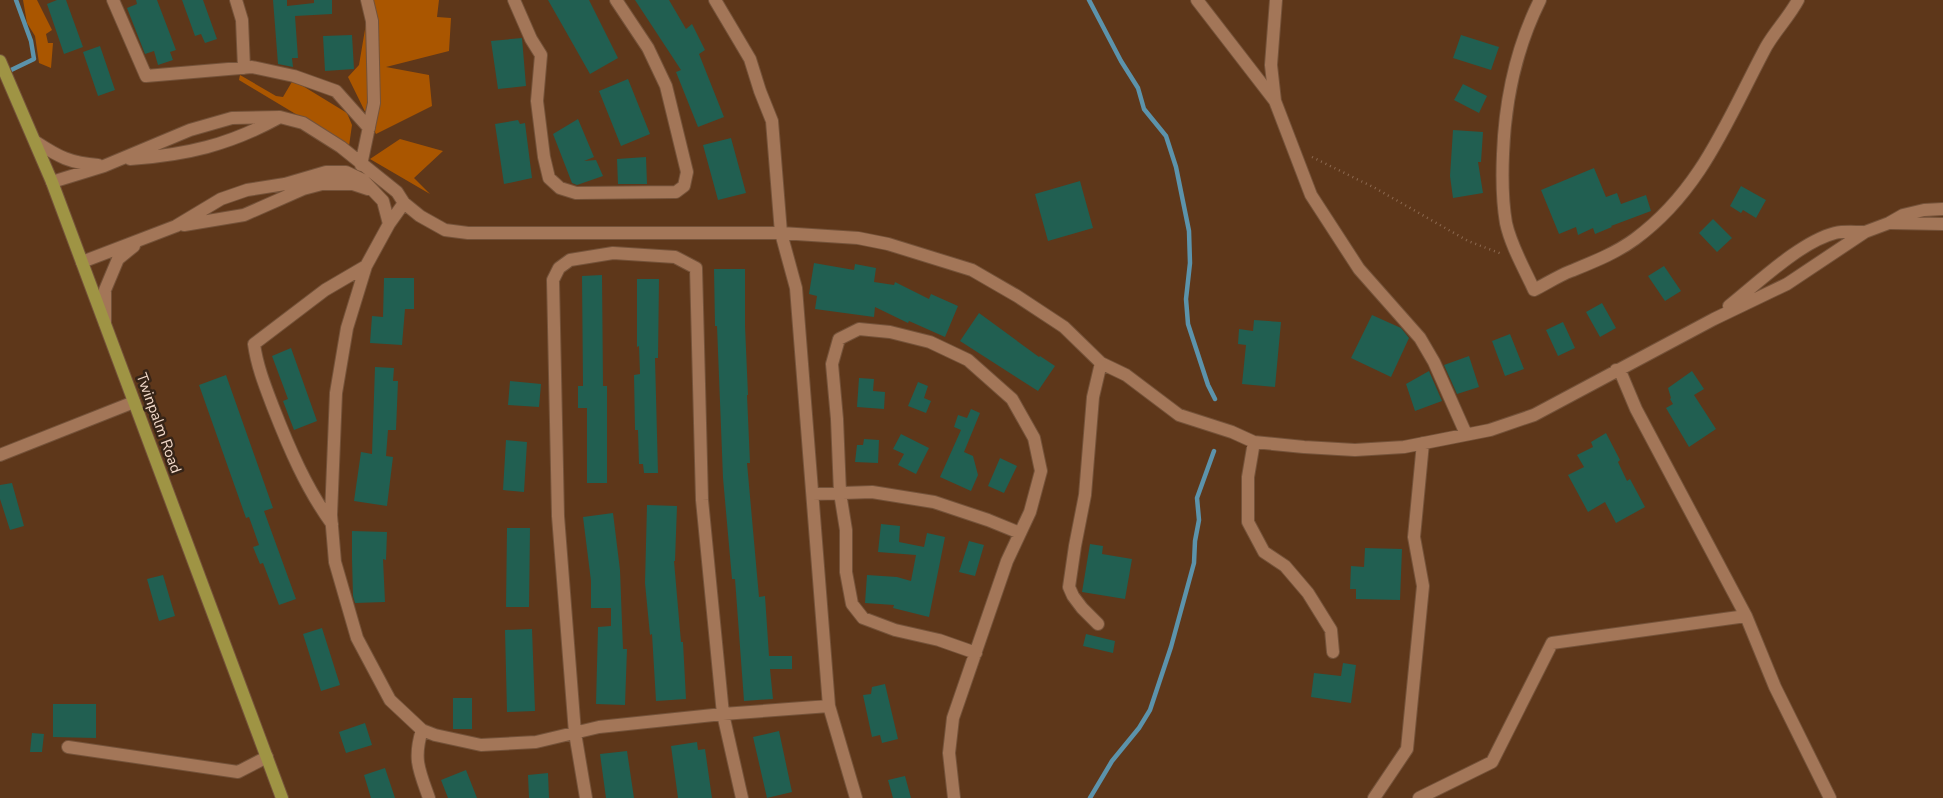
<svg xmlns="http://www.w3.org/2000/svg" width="1943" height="798" font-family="'Nunito Sans',sans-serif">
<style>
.forest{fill:#aa5600}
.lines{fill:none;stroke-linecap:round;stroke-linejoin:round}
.stream{stroke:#5c93ab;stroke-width:4.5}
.building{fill:#215f51}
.minor-casing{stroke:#745239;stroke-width:14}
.major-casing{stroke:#745239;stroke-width:14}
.path{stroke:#8c6950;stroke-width:2.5;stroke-dasharray:1 4;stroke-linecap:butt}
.minor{stroke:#a37658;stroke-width:12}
.major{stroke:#9f9444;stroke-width:12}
.labels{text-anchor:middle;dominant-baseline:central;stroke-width:5;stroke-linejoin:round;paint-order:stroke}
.street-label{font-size:15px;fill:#f4dbcb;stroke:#362417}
</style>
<rect width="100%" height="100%" fill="#5e371a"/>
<path class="forest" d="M23,0H37L52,30L46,34L48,43H53L51,68L39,63L35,36L27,23Z
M370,0H439L437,17L451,18L449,51L386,67L429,75L432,106L376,134L348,77L359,65Z
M240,75L276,96L283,97L293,80L347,113L352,125L349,146L239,80Z
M400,139L443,151L414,178L430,194L370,159Z"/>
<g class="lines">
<path class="stream" d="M1089,0L1121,61L1138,88L1144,109L1166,136L1176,167L1189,231L1190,263L1186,299L1188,324L1208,385L1215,399
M7,72L34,59L31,41L16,0
M1090,798L1112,761L1139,728L1150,710L1171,647L1194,563L1195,541L1199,520L1197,498L1214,451"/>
</g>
<path class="building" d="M57,0H66L83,47L64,54L47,4Z
M136,0H157L176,50L170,52L173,60L158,65L154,51L145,54L127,8L137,4Z
M182,0H203L217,39L205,43L201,34L195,36Z
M273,0H287V6L314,3V0H332V14L295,16L298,58H292L293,67L278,64Z
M548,0H589L618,58L590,74Z
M635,0H669L686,29L692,24L705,50L699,54L724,117L698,127L676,72L681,70Z
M352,35L354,69L325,71L323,36Z
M1461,35L1499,47L1491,70L1453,58Z
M522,38L526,86L498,89L491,41Z
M100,46L115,90L98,96L83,52Z
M628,79L650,134L621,146L599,91Z
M1463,84L1487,96L1479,113L1454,100Z
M578,119L594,157L584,161L596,160L603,176L577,185L572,183L553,134Z
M518,120L520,124L525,123L532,178L504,184L495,124Z
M1453,130L1483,132L1481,162H1478L1483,193L1453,198L1450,176Z
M731,138L746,193L718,200L703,145Z
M646,157L647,184H618L617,159Z
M1594,168L1606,197L1617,193L1621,204L1646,195L1651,211L1611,226L1612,227L1595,234L1593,228L1578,235L1576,227L1559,234L1541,190Z
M1080,181L1093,228L1048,241L1035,194Z
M1741,186L1766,200L1756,218L1743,210L1741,213L1730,206Z
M1713,219L1732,238L1717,252L1699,233Z
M814,263L854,270L855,264L876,268L874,282L894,285L895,282L929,299L931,294L958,306L945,337L909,321L908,323L875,307L874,317L815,309L817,296L809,294Z
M1664,266L1681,291L1665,301L1648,276Z
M714,269H745V326L748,395H747L750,463H747L759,597L765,596L769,656H792V669H770L773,699L744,701L735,579H732L723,478L717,326H715Z
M602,275L603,386H607V483H587V408H578V386H583L582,276Z
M384,278H414V309H405L402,345L370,343L372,316L383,317Z
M637,279H659L658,358H655L658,473H644L643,464H639L638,430H635L634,375L640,374L639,346L637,347Z
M1602,303L1616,328L1600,337L1586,312Z
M979,313L1039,357L1040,356L1055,366L1038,391L960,341Z
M1372,315L1401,328L1409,338L1391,377L1351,358Z
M1254,320L1281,322L1275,387L1242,384L1246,345L1238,344L1239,329L1253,331Z
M1563,322L1575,348L1558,356L1546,330Z
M1510,334L1524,369L1505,376L1492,341Z
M291,348L317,421L294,430L283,401L288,399L272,356Z
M1469,356L1479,387L1457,394L1444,365Z
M375,367L394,368L393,381H398L396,430H388L386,456L393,457L387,506L354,501L361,452L372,454Z
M1429,371L1442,401L1415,411L1406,384Z
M1692,371L1704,389L1694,395L1716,429L1689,447L1666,408L1673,404L1670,399L1671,398L1668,388Z
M226,375L273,508L264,511L296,599L279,605L263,563L260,564L253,547L259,545L249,517L246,518L199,385Z
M859,378L874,379L873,391L885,392L884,409L857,407Z
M510,381L541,384L539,407L508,405Z
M918,382L928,386L924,398L931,401L926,413L908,406Z
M971,409L980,413L964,452L973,456L978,475L971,491L940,477L961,430L954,427L958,415L967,418Z
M1606,433L1620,460L1618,462L1627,481L1630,479L1645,507L1616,523L1605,502L1588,512L1568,475L1584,467L1577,455L1593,447L1591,442Z
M901,434L929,448L916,474L898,465L904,454L893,449Z
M864,439L879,440L878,463L855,462L857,445H863Z
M506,440L527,442L524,492L503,490Z
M1000,458L1017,466L1004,493L988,486Z
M12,483L24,526L10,530L0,499V485Z
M647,505L677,506L675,561H674L681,642H683L686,699L656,701L652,634L650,635L645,583Z
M613,513L620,570L623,649H627L625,705L596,704L598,627L611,626V608H591V581L583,517Z
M881,524L900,526L899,542L924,547L927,533L945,537L929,617L893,608L894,605L865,603L867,575L897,577L911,581L916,555L878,552Z
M507,528H530L529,607H506Z
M352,531L387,532L386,560L383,559L385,602L355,603L353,596L352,559Z
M969,541L984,545L975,576L959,572Z
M1090,544L1103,546L1102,554L1132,559L1125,599L1082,592Z
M1365,548L1402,549L1400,600L1356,599V589H1350L1351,566L1364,567Z
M163,575L175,616L159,621L147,579Z
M322,628L340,685L321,691L303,634Z
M532,629L535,711L507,712L505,630Z
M1086,634L1115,641L1113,653L1083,646Z
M1343,663L1356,665L1351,703L1311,697L1314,673L1341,676Z
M885,684L898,739L882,743L880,735L872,737L863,695L871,694L872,687Z
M453,698H472V729H453Z
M53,704H96V738L53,737Z
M365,723L372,745L346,753L339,732Z
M779,731L792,792L767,798L753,737Z
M32,733L44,734L42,752H30Z
M697,742L698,750L705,749L712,798H678L671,746Z
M627,751L634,798H606L600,754Z
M385,768L395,798H371L364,775Z
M466,770L477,798H448L441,780Z
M548,773L549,798H529L528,775Z
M905,776L911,798H893L888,780Z"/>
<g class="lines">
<g class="minor-casing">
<path id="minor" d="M113,0L146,76L252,67L294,76L336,91L369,128
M236,0L242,20L244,68
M514,0L531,39L541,55L537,101L544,157L549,178L560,188L576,193L676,192L684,186L687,172L666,86L648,48L616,0
M715,0L750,59L760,91L772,121L781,233L796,288L829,706L856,798
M1197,0L1275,101
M1276,0L1271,65L1275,101L1311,195L1359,269L1420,338L1434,362L1466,434
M1540,0C1516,48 1505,101 1503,154C1502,177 1502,200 1506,223C1511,246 1524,268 1534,290C1546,284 1558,276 1571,271C1593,262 1616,253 1635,239C1702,190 1728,118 1766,47C1775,31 1789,17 1798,0
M36,142C59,157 70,163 98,165
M130,159C186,155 229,145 278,118
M361,165L374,103L372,21L367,0
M52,182L104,166L190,130L232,118L280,117L303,123L341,147L397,192L404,203L420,216L445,230L468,233H781L858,238L888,244L972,270L1017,296L1064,327L1101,363L1126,375L1179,415L1232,432L1254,442L1304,447L1355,450L1404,447L1490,430L1534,415L1714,319L1787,284L1865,232L1889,223L1903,215L1924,210L1943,209
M404,203L389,224L366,266L347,328L336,393L331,515L335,562L357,638L390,700L422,730L435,735L481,745L536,742L599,727L723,714L829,706
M1891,223L1943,224
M184,225L244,215L303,189L322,184H353L368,189
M82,262L176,226L221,199L247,190L285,184L326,172H346L363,180L383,201L389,224
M1729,306C1758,283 1800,242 1835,233C1844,231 1854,232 1863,232
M105,323V290L118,259L134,246
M1616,370L1620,371L1636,409L1746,616L1775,687L1830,798
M1254,442L1248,477V522L1264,552L1285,566L1308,593L1331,630L1333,652
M0,455L134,402
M813,494L872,492L934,502L988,520L1020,533
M332,524C306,488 289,448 273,407C265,386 257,366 254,344L325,290L366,266
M1098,624L1082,608L1073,596L1069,587L1075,546L1085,495L1093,397L1101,363
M422,730C413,759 419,770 429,798
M68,747L238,772L267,757
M586,798L575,733L558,516L553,280L559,268L570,260L613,253L675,257L696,268L702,500L723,714L742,798
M954,798L949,753L953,718L1007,561L1030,512L1041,471L1034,438L1012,399L968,360L930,342L890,332L859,329L839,339L832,364L837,419L840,493L846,530V572L852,604L863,618L895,630L939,640L976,653
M1374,798L1407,749L1423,586L1414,537L1423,443
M1419,798L1492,762L1552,643L1746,616"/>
</g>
<g class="major-casing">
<path id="major" d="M0,61L52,182L282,798"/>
</g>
<path class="path" d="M1312,157L1375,188L1468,241L1502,254"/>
<use href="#minor" class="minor"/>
<use href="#major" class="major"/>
</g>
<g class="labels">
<g class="street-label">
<text transform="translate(159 423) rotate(70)">Twinpalm Road</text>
</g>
</g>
</svg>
